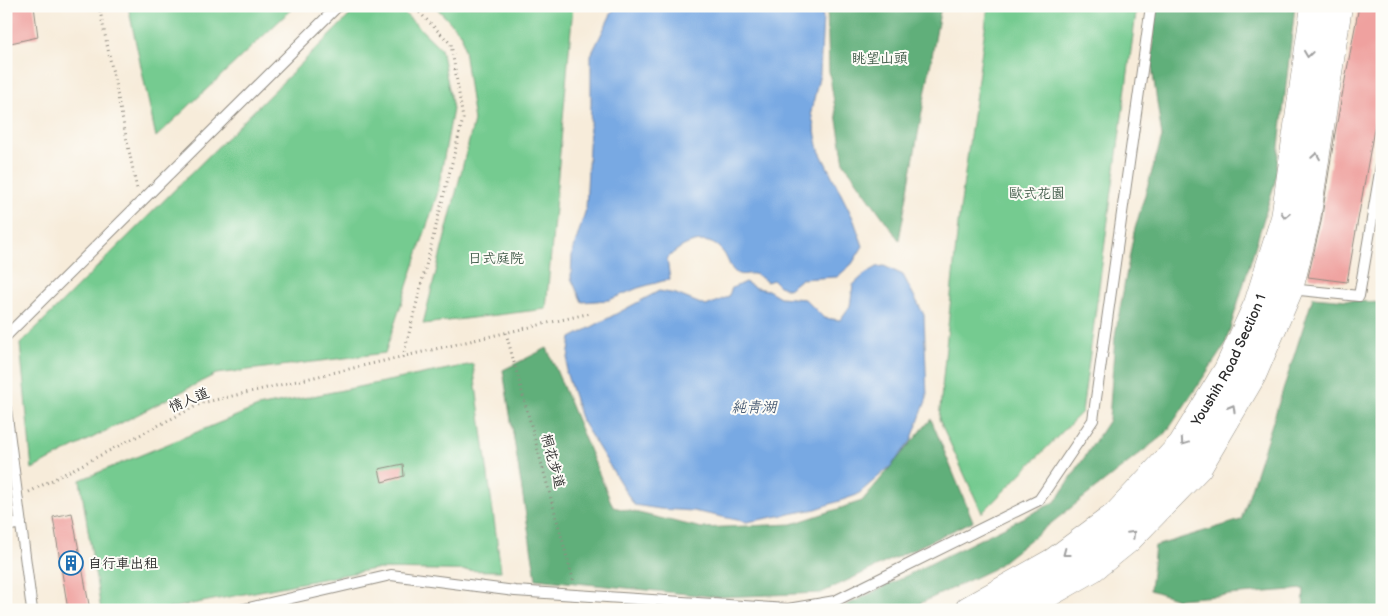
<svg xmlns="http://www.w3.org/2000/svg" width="1388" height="616" font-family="'Balsamiq Sans','LXGW WenKai TC',sans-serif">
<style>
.green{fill:#75cb90;stroke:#507b5e}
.forest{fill:#60af7a;stroke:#466d52}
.water{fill:#78a9e3;stroke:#526a87}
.building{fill:#efa19f}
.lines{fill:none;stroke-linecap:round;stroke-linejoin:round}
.lane-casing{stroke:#918c82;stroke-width:12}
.secondary-casing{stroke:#918c82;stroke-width:29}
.path{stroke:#918c82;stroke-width:3;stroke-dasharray:1 4;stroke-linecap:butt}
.lane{stroke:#fff;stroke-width:10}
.secondary{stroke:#fff;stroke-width:28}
.oneway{stroke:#a0a0a0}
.labels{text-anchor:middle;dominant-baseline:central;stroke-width:4;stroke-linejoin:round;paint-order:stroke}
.park-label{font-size:14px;fill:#415b49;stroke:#fdfcf7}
.street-label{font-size:14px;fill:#2b2b2b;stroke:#fdfcf7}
.poi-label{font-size:14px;fill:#2b2b2b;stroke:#fdfcf7;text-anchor:start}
.water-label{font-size:15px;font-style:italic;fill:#4a5d75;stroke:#fdfcf7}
</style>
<rect width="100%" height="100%" fill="#fdfcf7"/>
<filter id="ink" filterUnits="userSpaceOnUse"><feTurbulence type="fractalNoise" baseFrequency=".02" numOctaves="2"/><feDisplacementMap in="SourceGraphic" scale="10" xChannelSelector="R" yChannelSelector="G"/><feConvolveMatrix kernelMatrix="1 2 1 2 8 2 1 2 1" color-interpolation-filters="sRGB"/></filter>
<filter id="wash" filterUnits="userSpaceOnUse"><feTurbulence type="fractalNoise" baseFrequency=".0096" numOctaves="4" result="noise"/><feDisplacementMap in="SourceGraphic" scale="20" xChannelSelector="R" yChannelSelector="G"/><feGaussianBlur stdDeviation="1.12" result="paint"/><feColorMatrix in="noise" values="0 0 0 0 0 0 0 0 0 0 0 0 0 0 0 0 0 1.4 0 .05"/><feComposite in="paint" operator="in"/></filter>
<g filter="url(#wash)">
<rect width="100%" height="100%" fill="#f7ecda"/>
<path class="green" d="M128,6H295L156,137Z
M359,6H397L441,49L453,109L437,195L385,353L216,374L32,469L20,344Z
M435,6H573L546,309L423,324L474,121L462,35Z
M988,6H1137L1082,412L982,513L939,419L958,224Z
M473,364L501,571L374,569L161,610H101L80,480L258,407Z"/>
<path class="forest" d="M827,6H941L899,240L844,163L829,71Z
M1155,6H1295L1275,182L1225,345L1166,433L993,569L906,610H837L1055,502L1109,420L1115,336L1134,232L1162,137L1152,67Z
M1313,297L1382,303V610H1303L1304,589L1178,599L1150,590L1155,546L1241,520Z
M547,348L613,507L702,528L792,524L862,501L931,419L973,521L821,593L717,597L536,579L503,370Z"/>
<path class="water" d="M615,6H820L823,17L820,73L811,112L819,150L853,218L863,246L852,264L837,277L801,279L789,289L779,286L773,280L767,282C763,279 758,275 754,274C747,273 741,277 735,272C729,267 728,258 723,252C708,232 681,243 667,259L670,279L638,288L609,300L582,302L571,278L572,254L586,209L591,105V55Z
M884,266L903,275L924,315L927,398L911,441L891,466L857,495L816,509L747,522L693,511L660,509L634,505L582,421L566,372L571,338L659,291L676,294L706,306L728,297L732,288L745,282L756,288L768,290L780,297L805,299L824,318L840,320L850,306L853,285L865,274L877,267Z"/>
<g id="blocks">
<path class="building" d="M6,6H34L38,37L6,44Z
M1359,6H1382V84L1347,282L1308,277L1321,222L1335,133Z
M403,464L404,476L382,482L379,469Z
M72,513L90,610H68L53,517Z"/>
</g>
</g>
<g filter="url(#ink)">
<use href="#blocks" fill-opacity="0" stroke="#918c82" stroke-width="1"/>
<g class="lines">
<g class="lane-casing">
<path id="lane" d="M1290,289L1359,296L1382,160
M6,336L338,6
M6,409L32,610
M6,526L21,523
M240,610L391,575L515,591L788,609L835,601L1039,500L1093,420L1151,6"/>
</g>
<g class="secondary-casing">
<g id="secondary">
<path id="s1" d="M969,610L1054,562L1116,516L1182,445L1228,370L1258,304L1285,218L1315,6"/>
<path d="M1019,610L1092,568L1128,539L1198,467L1252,375L1289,289L1306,220L1338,6"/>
</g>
</g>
<path class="path" d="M99,6L137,189
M506,333L574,583
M403,357L463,119L451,44L413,6
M29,492L202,403L591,313"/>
<use href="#lane" class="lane"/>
<use href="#secondary" class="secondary"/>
</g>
<defs><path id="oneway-chevron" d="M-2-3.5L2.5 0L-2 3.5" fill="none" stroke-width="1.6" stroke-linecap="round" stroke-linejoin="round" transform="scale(1.25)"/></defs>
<g class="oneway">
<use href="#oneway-chevron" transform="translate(1308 54) rotate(98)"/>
<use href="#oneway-chevron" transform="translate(1316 156) rotate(-81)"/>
<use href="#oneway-chevron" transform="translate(1285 215) rotate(101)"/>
<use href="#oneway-chevron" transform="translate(1232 408) rotate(-60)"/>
<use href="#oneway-chevron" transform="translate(1184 442) rotate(125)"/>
<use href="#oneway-chevron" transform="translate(1132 534) rotate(-45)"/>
<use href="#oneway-chevron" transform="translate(1066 553) rotate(143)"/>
</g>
</g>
<defs>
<g id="building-ring" transform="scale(1.25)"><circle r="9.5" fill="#fdfcf7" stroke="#1f6fb2" stroke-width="1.5"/><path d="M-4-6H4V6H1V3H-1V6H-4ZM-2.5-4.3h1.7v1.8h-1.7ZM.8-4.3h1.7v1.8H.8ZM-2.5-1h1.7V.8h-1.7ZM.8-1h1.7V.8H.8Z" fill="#1f6fb2"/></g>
</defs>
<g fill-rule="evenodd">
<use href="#building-ring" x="71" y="563"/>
</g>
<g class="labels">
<g class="park-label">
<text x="880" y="58">眺望山頭</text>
<text x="1037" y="193">歐式花園</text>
<text x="496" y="258">日式庭院</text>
</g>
<g class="street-label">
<text stroke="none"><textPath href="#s1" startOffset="369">Youshih Road Section 1</textPath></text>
<text transform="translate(189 400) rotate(-23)">情人道</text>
<text transform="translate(553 461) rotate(75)">桐花步道</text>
</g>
<g class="poi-label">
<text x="88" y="563">自行車出租</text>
</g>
<g class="water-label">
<text x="754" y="407">純青湖</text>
</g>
</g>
<rect width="1388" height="616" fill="none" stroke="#fdfcf7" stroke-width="25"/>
</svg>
